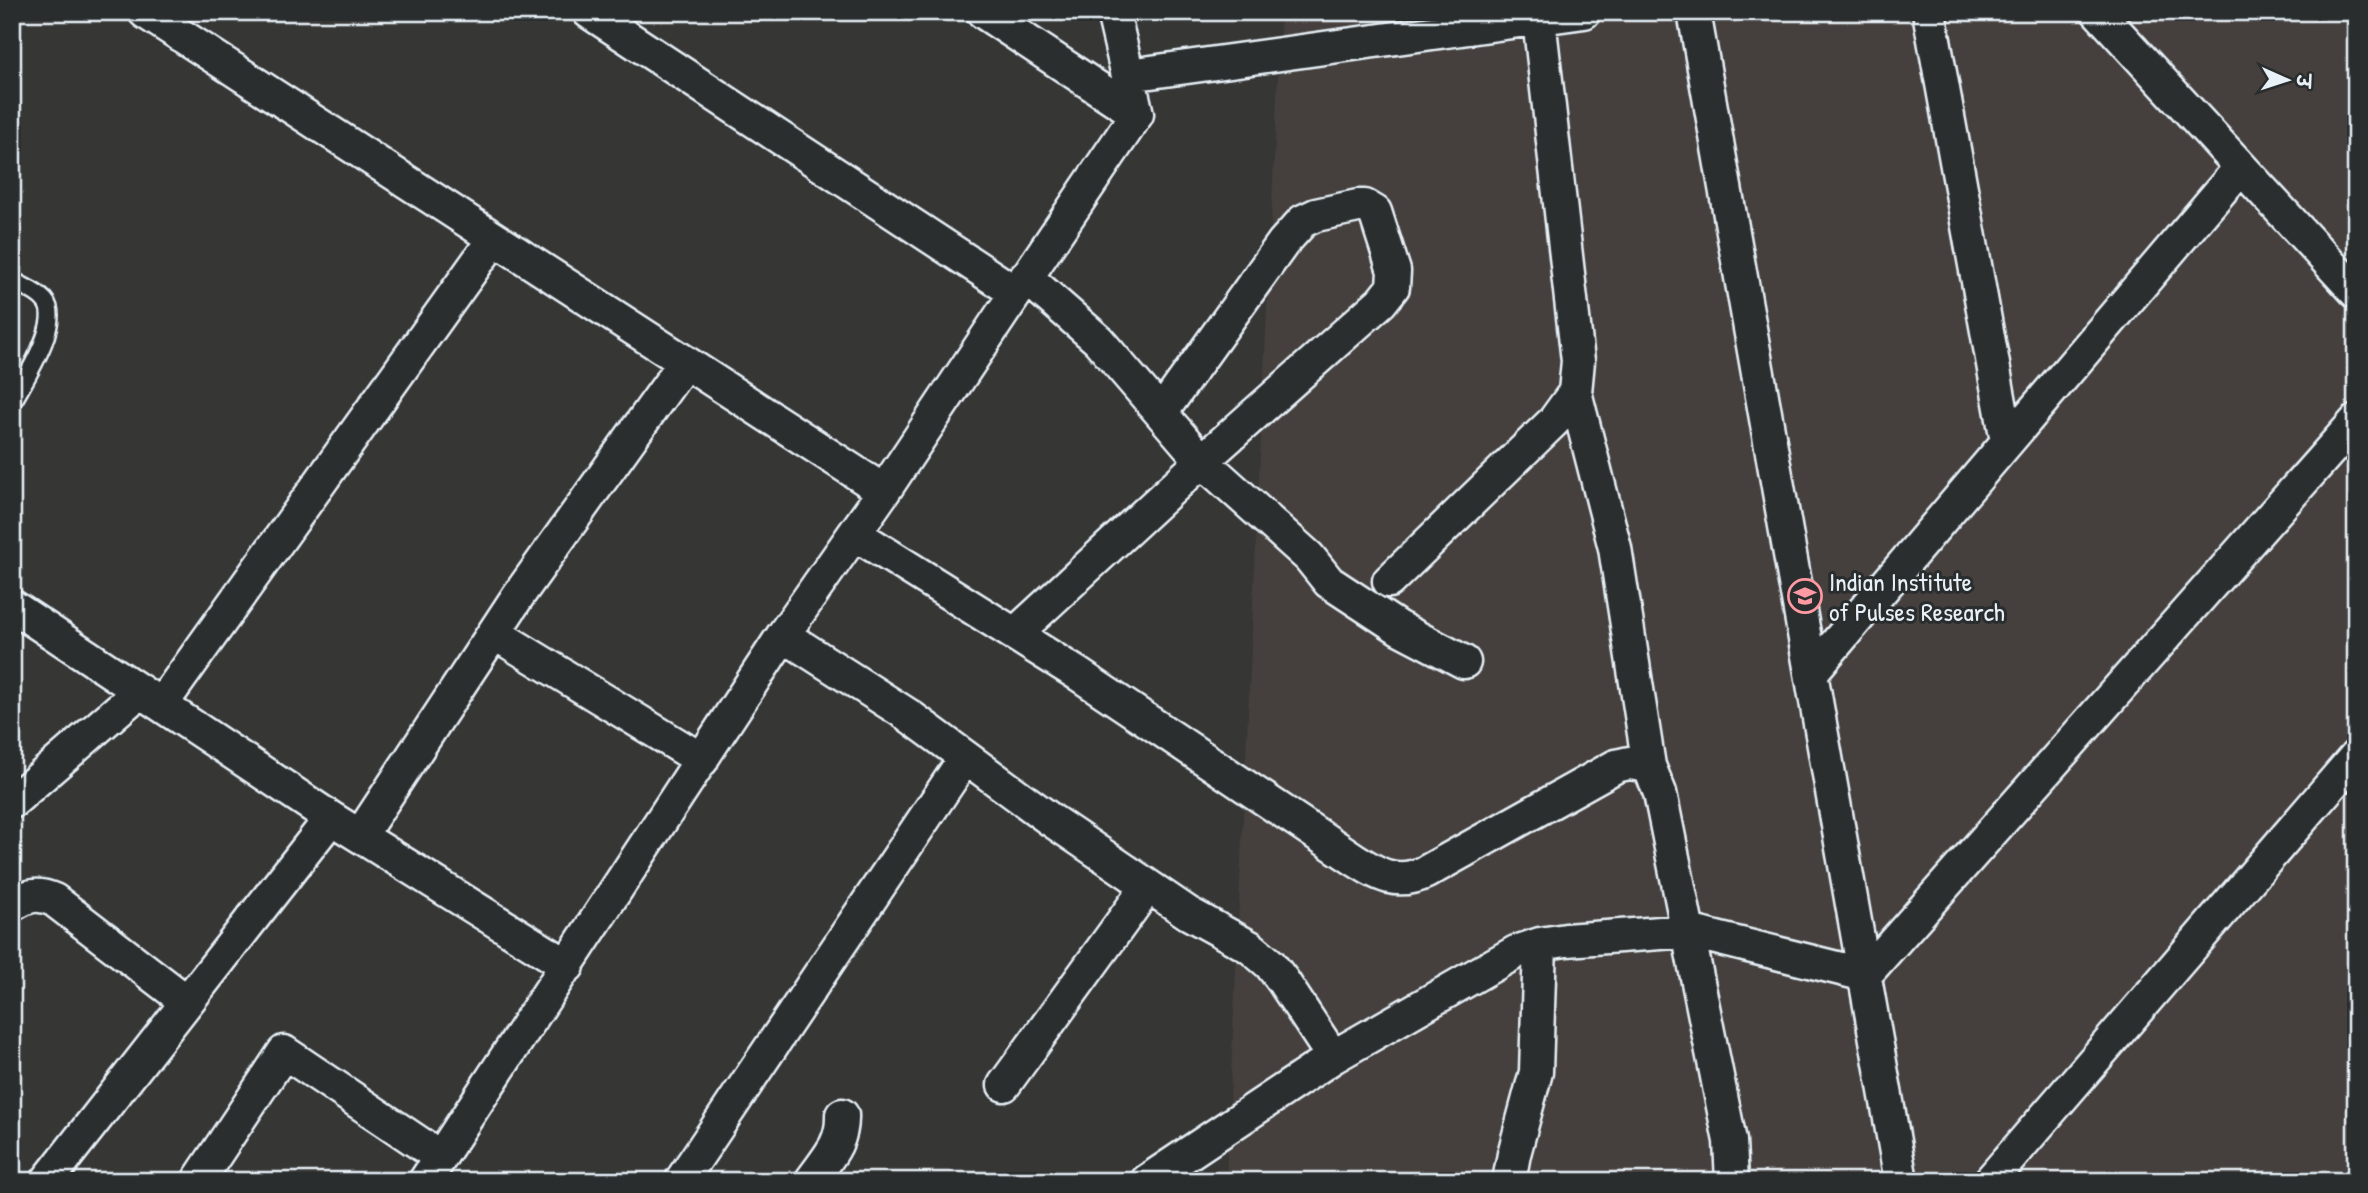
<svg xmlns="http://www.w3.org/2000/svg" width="2368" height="1193" font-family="'Patrick Hand','Playpen Sans Deva',sans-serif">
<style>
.built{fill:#45403d}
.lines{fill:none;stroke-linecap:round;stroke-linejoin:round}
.service-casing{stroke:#e8f1f8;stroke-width:21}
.minor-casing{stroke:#e8f1f8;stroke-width:37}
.service{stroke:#2a2d2e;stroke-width:16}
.minor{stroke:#2a2d2e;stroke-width:32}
.labels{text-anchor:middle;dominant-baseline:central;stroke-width:6;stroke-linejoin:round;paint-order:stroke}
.poi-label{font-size:26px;fill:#e8f1f8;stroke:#2a2d2e;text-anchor:start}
</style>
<rect width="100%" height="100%" fill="#363635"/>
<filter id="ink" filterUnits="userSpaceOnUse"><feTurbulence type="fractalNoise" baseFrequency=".0143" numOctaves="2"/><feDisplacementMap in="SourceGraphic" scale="14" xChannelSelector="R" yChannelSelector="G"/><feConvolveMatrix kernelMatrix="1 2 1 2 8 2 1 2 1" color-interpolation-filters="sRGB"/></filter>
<g filter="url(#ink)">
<path class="built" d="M1281,12H2356V1181H1226Z"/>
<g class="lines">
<g class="service-casing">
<path id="service" d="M12,280C22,286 38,292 45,301C63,322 23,382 12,403"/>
</g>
<g class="minor-casing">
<path id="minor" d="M145,12L884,491
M589,12L1016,293L1137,114L1113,12
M983,12L1137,114
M1694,12L1901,1181
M1929,12L2007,441
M2098,12L2356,292
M1129,75L1584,12
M1026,277L1098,340L1202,461L1309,557L1329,582L1399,628L1464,662
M1575,392L1615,548L1649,766
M855,534L1078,674L1354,859C1379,875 1397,886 1426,872L1616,766L1629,763L1649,766L1660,793L1730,1141L1732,1181
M1389,581L1554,421L1575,392L1578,361L1539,19
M12,606L331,818L568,966
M494,633L702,760
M1015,634L1202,461L1381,302L1393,287L1394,271L1375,212L1365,206H1358L1316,215L1303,221L1283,243L1161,413
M783,635L908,715L1051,820L1188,913L1250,947L1270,964L1283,981L1333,1057
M1811,673L2241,167
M161,705L494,239
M12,802L140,691
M360,836L518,596L685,362
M12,905C27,896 37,892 54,900L187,1002
M1004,1085L1148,886
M47,1181L331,818
M198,1181L284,1052L440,1157
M425,1181L783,635L884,491L1016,293
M681,1181L965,758
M811,1181C827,1158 843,1144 842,1115
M1147,1181L1333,1057L1516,952L1540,944L1566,940L1688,931L1865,975L2356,421
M1509,1181L1514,1154L1536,1072L1540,944
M1990,1181L2356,756"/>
</g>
<use href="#service" class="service"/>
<use href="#minor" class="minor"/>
</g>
</g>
<defs>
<g id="university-ring" transform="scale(1.75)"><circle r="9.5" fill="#2a2d2e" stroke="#ff9aa2" stroke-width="1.5"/><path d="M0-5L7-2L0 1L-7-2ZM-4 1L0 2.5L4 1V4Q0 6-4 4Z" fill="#ff9aa2"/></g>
</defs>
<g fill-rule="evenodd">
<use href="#university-ring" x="1805" y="596"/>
</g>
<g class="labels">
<g class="poi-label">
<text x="1829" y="581">Indian Institute<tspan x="1829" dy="30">of Pulses Research</tspan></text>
</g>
</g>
<rect width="2368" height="1193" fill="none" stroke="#2a2d2e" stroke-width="42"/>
<rect x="21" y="21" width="2326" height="1151" fill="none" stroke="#e8f1f8" stroke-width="2.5" filter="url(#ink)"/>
<g transform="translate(2287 80) rotate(93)" stroke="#2a2d2e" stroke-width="5" paint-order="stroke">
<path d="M0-5L12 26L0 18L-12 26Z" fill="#e8f1f8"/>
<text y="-10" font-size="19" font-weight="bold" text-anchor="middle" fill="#e8f1f8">उ</text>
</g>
</svg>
